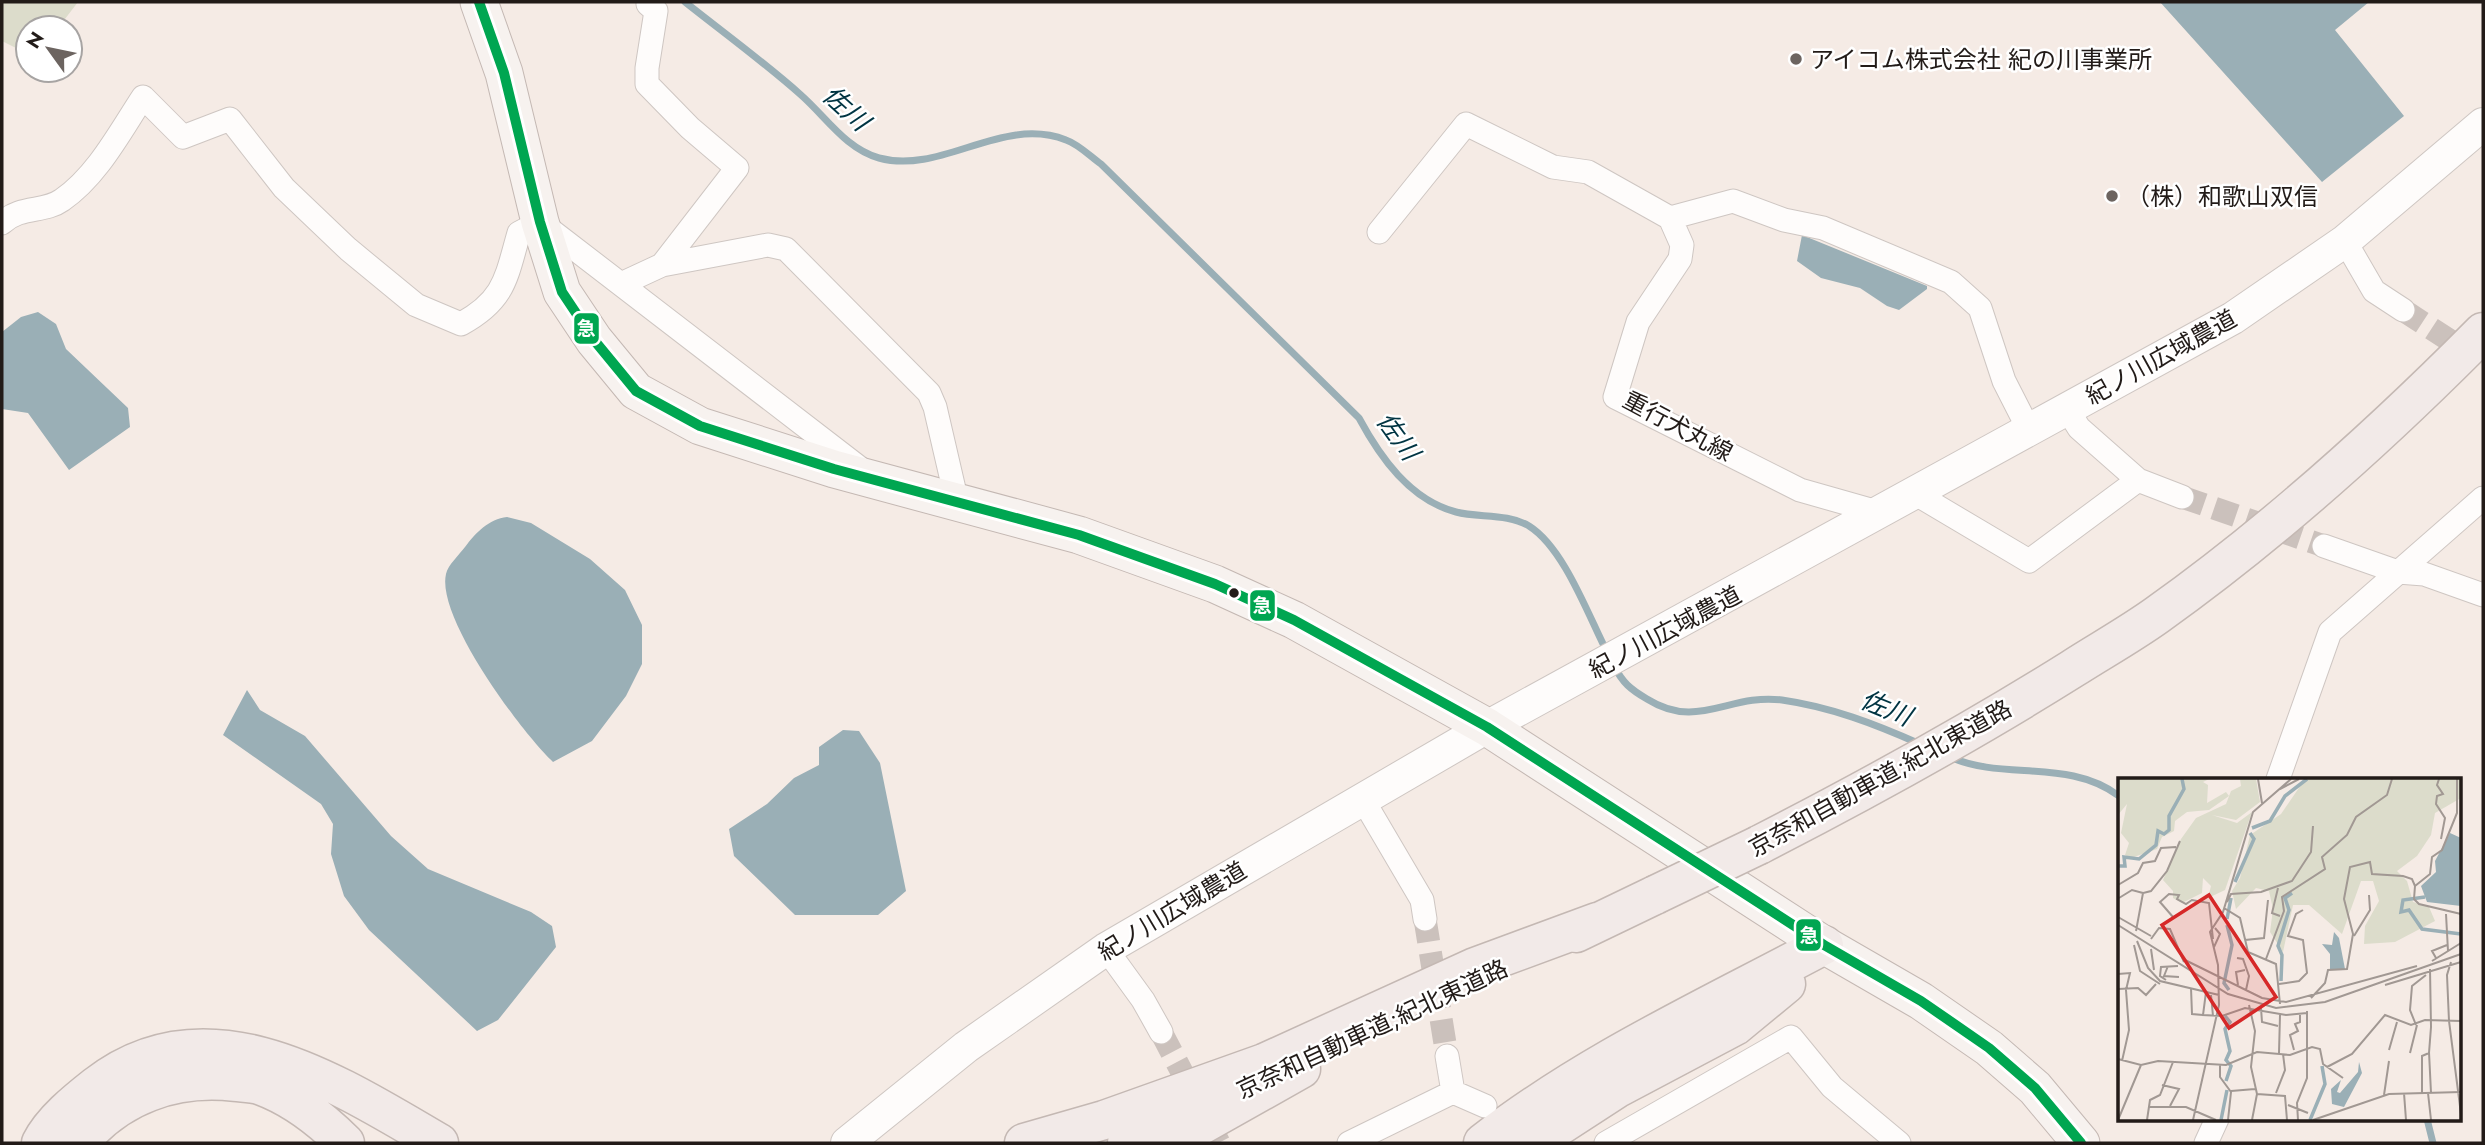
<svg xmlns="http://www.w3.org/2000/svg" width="2485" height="1145" font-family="Jost,'Noto Sans JP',sans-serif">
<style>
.green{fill:#dcdccb}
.water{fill:#9aafb6}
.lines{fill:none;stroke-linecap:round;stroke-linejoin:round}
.stream{stroke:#9aafb6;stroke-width:7}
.street-tunnel{stroke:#cbc1bc;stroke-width:23;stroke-dasharray:23 11;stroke-linecap:butt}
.street-casing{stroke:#cec6c2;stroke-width:25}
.secondary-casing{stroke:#cec6c2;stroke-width:34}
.primary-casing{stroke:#c4b8b3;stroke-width:39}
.highway-casing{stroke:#c4b8b3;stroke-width:41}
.street{stroke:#fefcfb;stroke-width:23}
.secondary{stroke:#fefcfb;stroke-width:32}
.primary{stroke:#f7f2ef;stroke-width:37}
.highway{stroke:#f2eae8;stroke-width:38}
.highway-bridge-casing{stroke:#c4b8b3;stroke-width:41;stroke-linecap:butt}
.highway-bridge{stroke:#f2eae8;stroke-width:38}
.bus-1-casing{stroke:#fff;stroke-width:16}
.bus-1{stroke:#00a651;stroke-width:10}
.poi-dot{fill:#6c6460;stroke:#fff;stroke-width:2.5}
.bus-dot{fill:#221b18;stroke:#fff;stroke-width:2.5}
.labels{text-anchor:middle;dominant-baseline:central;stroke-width:5;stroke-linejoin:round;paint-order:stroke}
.poi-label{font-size:24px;fill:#221b18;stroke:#fff;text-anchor:start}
.street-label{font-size:24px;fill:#221b18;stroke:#fff}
.water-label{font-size:26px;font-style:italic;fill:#003442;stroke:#fff}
.inset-river{fill:none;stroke:#9aafb6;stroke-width:3.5}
.inset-road{fill:none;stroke:#a19893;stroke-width:2}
.view{fill:#d62828;fill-opacity:0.15;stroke:#d62828;stroke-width:3.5}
.inset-edge{fill:none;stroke:#221b18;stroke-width:3.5}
.line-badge{stroke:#fff;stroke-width:2.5}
.badge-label{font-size:19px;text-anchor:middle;font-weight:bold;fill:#fff}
</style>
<rect width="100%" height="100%" fill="#f5ebe5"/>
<path class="green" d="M2,2H78L58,28H28V54L2,41Z"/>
<path class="water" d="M2160,2H2369L2335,30L2404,116L2322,182Z
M1802,235L1927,286V289L1899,310L1887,306L1860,288L1821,278L1797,261Z
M38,312L56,324L66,349L128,408L130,427L69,470L28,413L2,409V332L21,317Z
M507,517L531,523L590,559L625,590L642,625V664L626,696L592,741L553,762C521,732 436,617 446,574C448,565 459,555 465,547C475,533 489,519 507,517Z
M247,690L260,710L305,736L391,836L428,869L531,912L552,926L556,947L498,1020L477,1031L369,930L344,896L331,854L333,824L321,804L223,735Z
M843,730L859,731L880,763L906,891L878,915H795L734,856L729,829L767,804L794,778L819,765V747Z"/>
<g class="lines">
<path class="stream" d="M685,2C724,33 764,62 801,95C826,117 846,149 879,158C942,175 1002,115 1066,140C1078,144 1090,156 1101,164L1359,418C1380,457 1410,500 1456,512C1479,518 1507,513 1529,526C1564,548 1588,615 1607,652
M1614,666C1623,683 1630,689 1647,699C1698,731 1729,693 1782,700C1831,707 1875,724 1920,744
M1950,757C2003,781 2069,758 2119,796
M2427,1119L2433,1143"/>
<path class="street-tunnel" d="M2403,310L2483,362
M2182,497L2324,546
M1425,919L1447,1056
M1161,1032L1219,1143"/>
<g class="street-casing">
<path id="street" d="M648,4L656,11L647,68V84L690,128L737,168L662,265
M1670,218L1682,245L1680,259L1638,322L1615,397L1800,490L1881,513
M2,223C21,205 44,213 62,200C97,176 120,132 143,97L183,137L230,119L284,188L348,249L416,305L461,324C505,300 506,278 519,233L540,222L861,469
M1379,232L1466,124L1553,167L1588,172L1670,218L1733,201L1784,220L1823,228L1951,282L1980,308L2004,381L2029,430
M2345,241L2374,291L2403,310
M621,284L662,265L768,245L786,249L929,393L935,407L957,502
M2067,409L2079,428L2138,480
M1916,494L2029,561L2138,480L2182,497
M2324,546L2398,572L2424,574L2483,595
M2278,779L2330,632L2483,498
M1362,798L1422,900L1425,919
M1106,949L1143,1000L1161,1032
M1447,1056L1453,1092L1485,1106
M1349,1143L1453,1092
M1606,1143L1791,1037L1832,1087L1899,1143
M2206,1143L2217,1119"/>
</g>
<g class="secondary-casing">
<path id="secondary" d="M847,1143L966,1047L1106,949L1487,727L2233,318L2345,241L2483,124"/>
</g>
<g class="primary-casing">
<path id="primary" d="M479,2L504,73L540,222L562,292L594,340L636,391L700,426L834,469L1079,535L1215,584L1294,620L1487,727L1824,945L1921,1001L1989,1048L2035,1088L2081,1143"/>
</g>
<g class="highway-casing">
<path id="highway" d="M1759,845C1866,790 1970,733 2072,669C2100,651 2129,635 2157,615C2275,531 2381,435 2483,332
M1576,933L1655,895
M1180,1137L1301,1069
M41,1143C52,1121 77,1101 96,1086C208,998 338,1084 439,1143
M79,1143C118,1095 175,1075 235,1082C244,1083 254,1083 262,1086C294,1098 321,1119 345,1143
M1024,1143L1104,1120L1264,1063L1475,967L1597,922
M1127,1143L1198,1110
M1483,1143C1587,1062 1708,1007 1824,945
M1533,1143L1616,1089L1735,1026L1786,984"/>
</g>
<use href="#street" class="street"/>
<use href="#secondary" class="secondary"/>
<use href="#primary" class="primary"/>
<use href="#highway" class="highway"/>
<g class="highway-bridge-casing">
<path id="highway-bridge" d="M1655,895L1759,845"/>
</g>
<use href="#highway-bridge" class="highway-bridge"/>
<g class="bus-1-casing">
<path id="bus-1" d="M479,2L504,73L540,222L562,292L594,340L636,391L700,426L834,469L1079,535L1215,584L1294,620L1487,727L1824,945L1921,1001L1989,1048L2035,1088L2081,1143"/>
</g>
<use href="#bus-1" class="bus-1"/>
</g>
<g class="poi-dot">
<circle cx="1796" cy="59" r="7"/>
<circle cx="2112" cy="196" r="7"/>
</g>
<circle class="bus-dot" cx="1234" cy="593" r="6"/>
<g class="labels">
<g class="poi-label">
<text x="1810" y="59">アイコム株式会社 紀の川事業所</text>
<text x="2126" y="196">（株）和歌山双信</text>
</g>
<g class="street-label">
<text transform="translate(2161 357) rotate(-29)">紀ノ川広域農道</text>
<text transform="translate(1678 426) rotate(28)">重行犬丸線</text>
<text transform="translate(1665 632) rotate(-28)">紀ノ川広域農道</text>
<text transform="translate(1880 778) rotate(-29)">京奈和自動車道;紀北東道路</text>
<text transform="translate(1172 911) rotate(-31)">紀ノ川広域農道</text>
<text transform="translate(1372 1029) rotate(-25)">京奈和自動車道;紀北東道路</text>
</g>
<g class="water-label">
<text transform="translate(846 108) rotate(42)">佐川</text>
<text transform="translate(1398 436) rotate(54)">佐川</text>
<text transform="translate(1886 708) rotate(22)">佐川</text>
</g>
</g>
<g transform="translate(2118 778)">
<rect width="343" height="343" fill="#f5ebe5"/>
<path d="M0,1H91L85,4L90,7L89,25L108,14L111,18L91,32L69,34L57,43L56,53L44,59L39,71L13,80L7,77L11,65L3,55L9,26L0,37ZM122,1H138L142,24L118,42L94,37L119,45L134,34L107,112L90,120L93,108L85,100L84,115L64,125L55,120V113L45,102L63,61L78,40L108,26L113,13L123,8ZM187,1H343V20L317,35L313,57L299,78L279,93L289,103L295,124L311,129L317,143L277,164L246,166L247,148L261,123L255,103H243L224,156L191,127H175L165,174L152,154L155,131L151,113L138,110L118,131L114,113L122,100L132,57L163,36Z" fill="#dcdccb"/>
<path d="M332,55L343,60V128L309,124L303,108L318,94L317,83ZM216,154L221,160L227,191H212V176L204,166L214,167ZM241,284L244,295L226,329L214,326L213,311L223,302L219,314L222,315L240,294Z" fill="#9aafb6"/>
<path class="inset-river" d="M134,50L152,43L167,18L189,1M0,88H7L6,79L21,81L38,67L40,53L46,56L51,52V38L66,11L64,1M117,104L136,61L132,55M307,119L285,122L283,134L291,132L304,151L343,156M109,141L113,120M109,147L114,167L106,205L111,212M163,203L164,177L160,168L171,132L167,120L174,115M107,238L112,244L107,251L112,273L108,282L113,288L108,303M103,342L109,312M192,342L207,306L204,288"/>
<path class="inset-road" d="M140,1L144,25M321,1L319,7L325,16L319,18L318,26L327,40L323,61M162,11L181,1M0,107L20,95L25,85L37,83L43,70L58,69M297,108L312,96L314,79L324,72L339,35V1M297,108L296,121L301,126L343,136M160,110L154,135L162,138M1,120L14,112L25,115M109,124L113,116L143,114L174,103L193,74L195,48M106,130L122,140L130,174L158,186L162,226M328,136L330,173M0,139L33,158M55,139L42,124L51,116L61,117L59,121L68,126L74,122L91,125L95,161M0,147L110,216L158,230L207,224L343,176M18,153L25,115L33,113L49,93L62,63M236,158L252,132L251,117M33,161L41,150L52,151L66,184M127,162L146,160L150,122M19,163L30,190L42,203L101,217M16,167L22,193L42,206M96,169L102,156L97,150M33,171L36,192M119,180L125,181L131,198L128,212M318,180L314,173L329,167M148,181L166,133L164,119L207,91L204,79L229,57L238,39L269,17L274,1M67,182L144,220L168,224L299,188M314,183L343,165M333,184L329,197L331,243L343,336M50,188L46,198L61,199M0,196L12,195L8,212L11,252L4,283M48,202L42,198L43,189L60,188M161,206L181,203L189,195L185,162L170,158L178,136L185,132M120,207L118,194L127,192M267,207L343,184M73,210L74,236L85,237M0,211L20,210L28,217L38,206M88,214L85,237L104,238L127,230L168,237L189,235M93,217L95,238M193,220L207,205L210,192L229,191L235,156L226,121L232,89L252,84L254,96L285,98L294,101L297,108M131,227L137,253L133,289L139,316L134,342M143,230L144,244L160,248M298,247L292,232L294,208L308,197M176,272L172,257L180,253L177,246L182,244V236M271,272L279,244M311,274L313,315M161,275L162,237M292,275L299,247M0,281L23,287L40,283L108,287L139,274L172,277L194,269L202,271L205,286L225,300M102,286V299L113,314L110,342M209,289L234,276L267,237L293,247L307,242L343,243M44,307L61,311L52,328M113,313L137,311M158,315L167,292L165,276M286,315L288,342M304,315V278L311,275L313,249L312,191M310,315L313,342M139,316L167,318L169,342M266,317L271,283M170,327L190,335M31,329H68L98,342M0,342L23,287M29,342L32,322L42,317L55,284M75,342L101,227L100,187L92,154L105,134L135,34L173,1M180,342L179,325L189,300V233M195,342L271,316L343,314"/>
<path class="view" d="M91,117L158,219L111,250L44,147Z"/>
<rect width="343" height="343" class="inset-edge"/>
</g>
<g class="line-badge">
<rect x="573" y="312" width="27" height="33" rx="7" fill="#00a651"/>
<rect x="1249" y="589" width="27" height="33" rx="7" fill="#00a651"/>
<rect x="1795" y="918" width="27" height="34" rx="7" fill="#00a651"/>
</g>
<g class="badge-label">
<text x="586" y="335">急</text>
<text x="1262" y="612">急</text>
<text x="1809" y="942">急</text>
</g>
<rect width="2485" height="1145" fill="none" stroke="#221b18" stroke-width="7"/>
<g transform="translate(49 49) rotate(303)"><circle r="33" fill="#ffffff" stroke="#a7a4a3" stroke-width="2"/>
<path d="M0-5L12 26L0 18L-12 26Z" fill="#6c6460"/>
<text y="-10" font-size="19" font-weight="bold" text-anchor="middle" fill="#221b18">N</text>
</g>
</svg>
